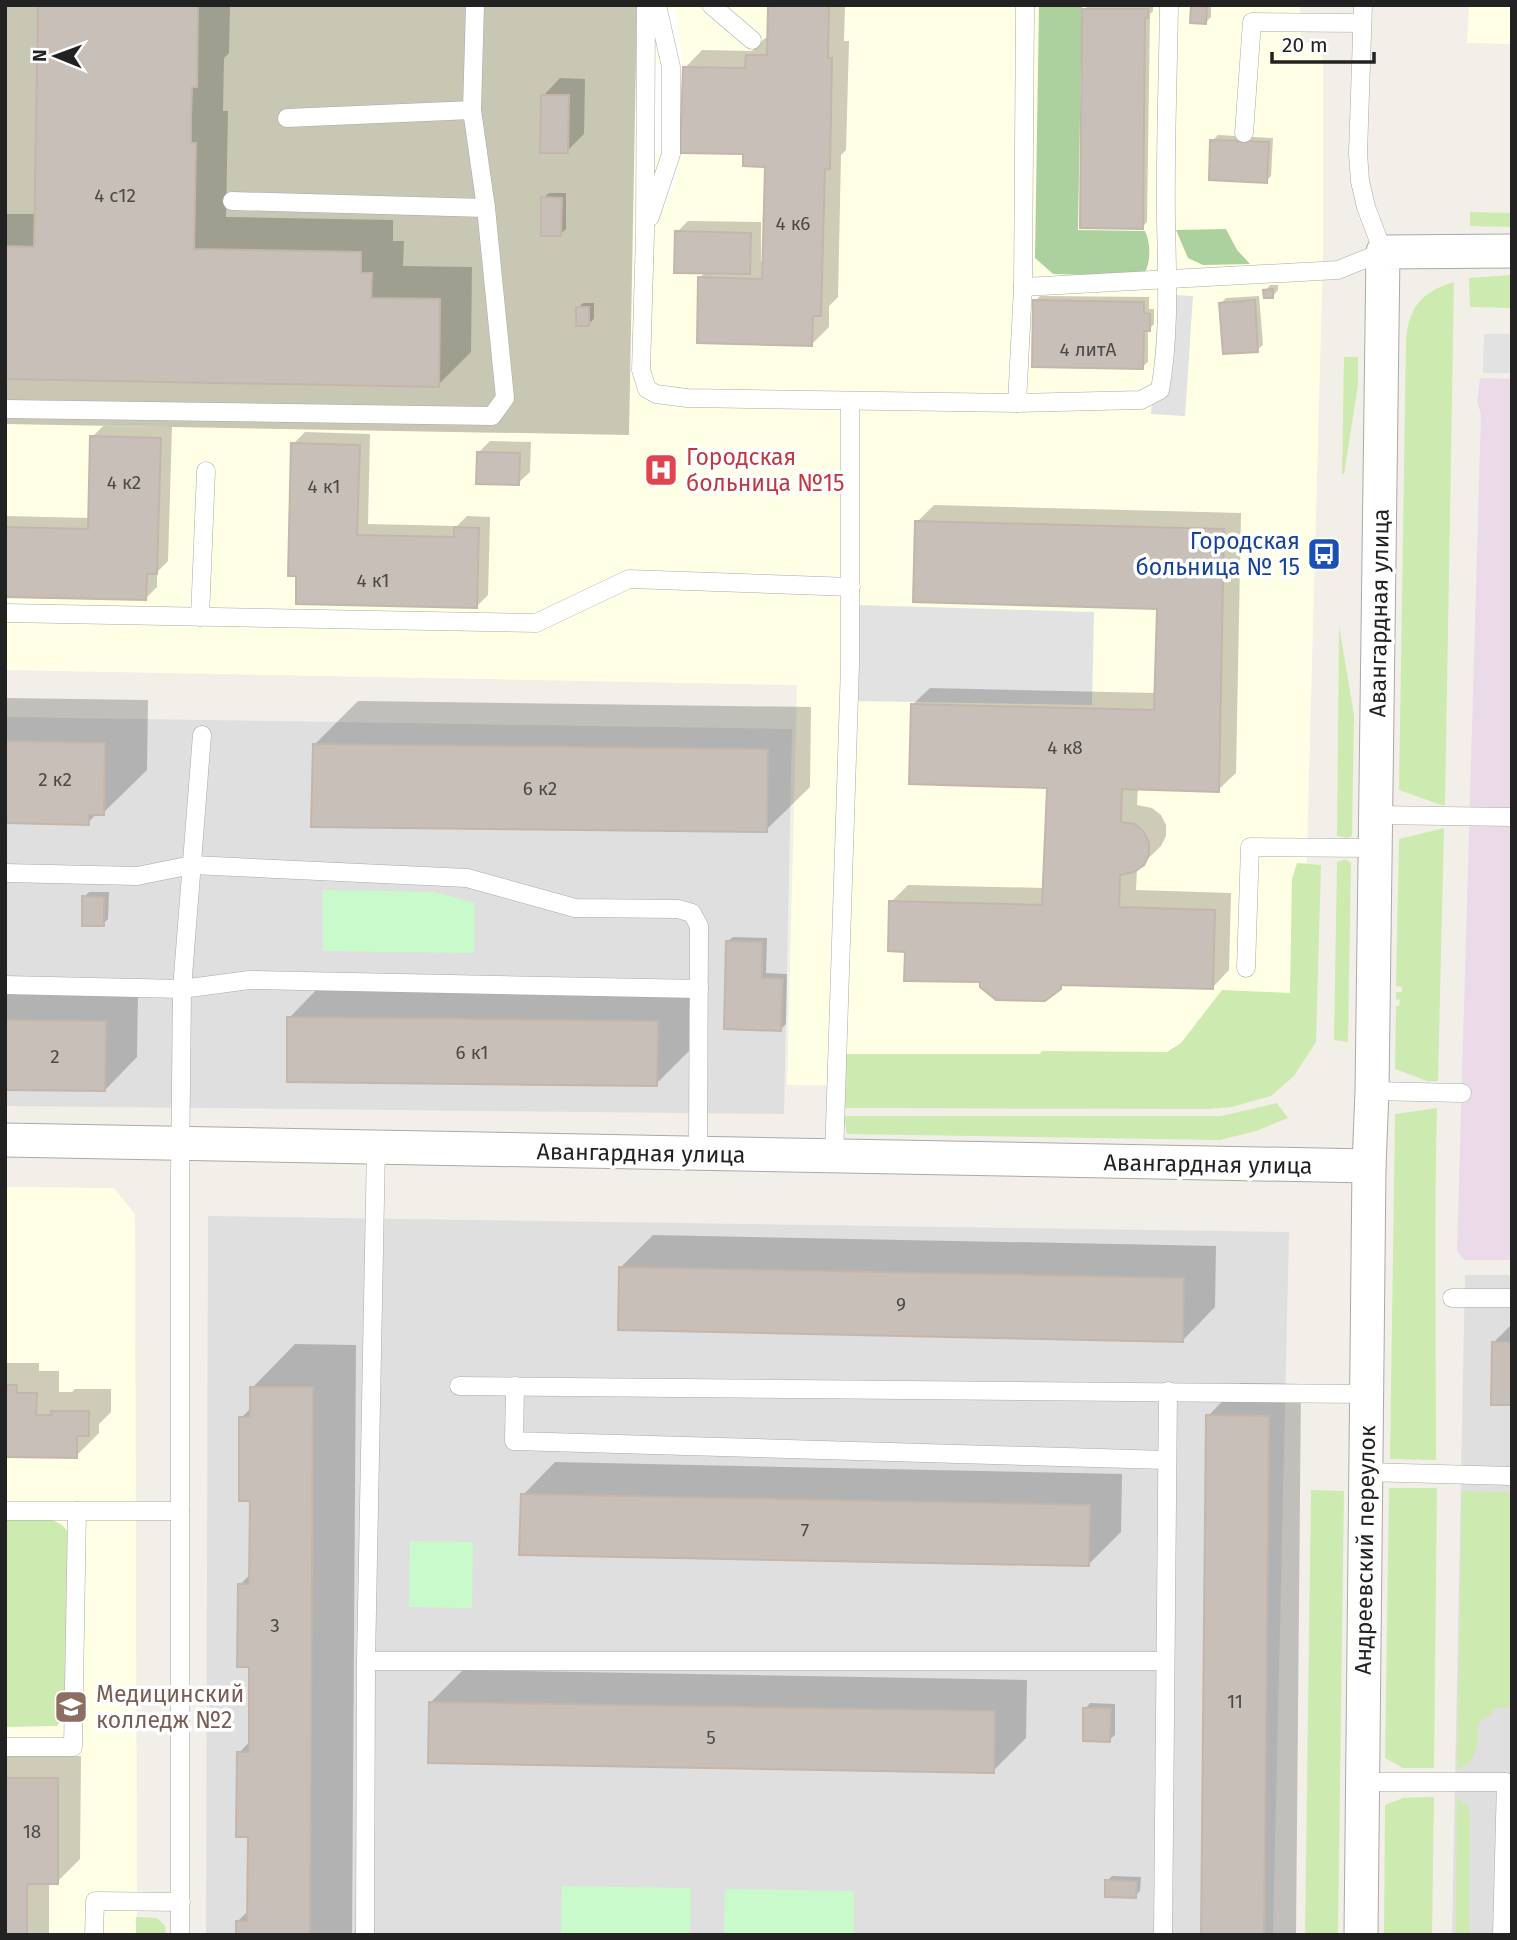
<svg xmlns="http://www.w3.org/2000/svg" width="1517" height="1940" font-family="'Fira Sans',sans-serif">
<style>
.residential{fill:#e0dfdf}
.industrial{fill:#ebdbe8}
.education{fill:#ffffe5}
.construction{fill:#c7c7b4}
.grass{fill:#cdebb0}
.forest{fill:#add19e}
.park{fill:#c8facc}
.parking{fill:#e2e2e2}
.pier{fill:#fff}
.shadow{fill:#0003}
.building{fill:#c7bfb8;stroke:#c4b6ab;stroke-width:2}
.lines{fill:none;stroke-linecap:round;stroke-linejoin:round}
.lane-casing{stroke:#a9a9a9;stroke-width:19}
.street-casing{stroke:#a9a9a9;stroke-width:35}
.lane{stroke:#fff;stroke-width:18}
.street{stroke:#fff;stroke-width:33}
.labels{text-anchor:middle;dominant-baseline:central;stroke-width:7;stroke-linejoin:round;paint-order:stroke}
.number-label{font-size:19px;fill:#4b4948}
.health-label{font-size:23px;fill:#be3a42;stroke:#fff;text-anchor:start}
.transit-label{font-size:23px;fill:#164399;stroke:#fff;text-anchor:end}
.street-label{font-size:23px;fill:#222;stroke:#fff}
.education-label{font-size:23px;fill:#785e54;stroke:#fff;text-anchor:start}
</style>
<rect width="100%" height="100%" fill="#f2efe9"/>
<g class="residential">
<polygon points="5,717 792,729 784,1114 5,1106"/>
<polygon points="208,1216 1289,1232 1273,1935 206,1935"/>
<polygon points="1465,1275 1512,1275 1512,1935 1452,1935"/>
</g>
<polygon class="industrial" points="1480,378 1512,379 1512,1260 1464,1260 1457,1251 1481,414 1477,401"/>
<g class="education">
<polygon points="5,5 1302,5 1300,7 1301,41 1316,45 1323,59 1323,255 1302,1034 1254,1090 787,1085 797,685 5,670"/>
<polygon points="1469,5 1512,5 1512,44 1467,43"/>
<polygon points="5,1187 114,1188 135,1214 137,1935 5,1935"/>
</g>
<polygon class="construction" points="5,5 637,5 629,435 5,424"/>
<g class="grass">
<polygon points="1470,212 1512,213 1512,227 1470,226"/>
<polygon points="1512,275 1512,308 1470,307 1469,278"/>
<path d="M1454 282 1445 805H1441L1399 790 1406 341C1408 308 1421 292 1454 282Z"/>
<polygon points="1344,357 1358,357 1358,385 1344,474 1342,474"/>
<polygon points="1339,626 1354,715 1352,836 1347,838 1337,836"/>
<polygon points="1444,828 1438,1081 1427,1081 1395,1069 1396,1006 1399,1006 1400,1000 1396,999 1396,992 1402,992 1402,987 1396,986 1399,839"/>
<polygon points="1345,859 1351,863 1348,1042 1334,1040 1337,862"/>
<polygon points="1297,863 1321,865 1316,1042 1294,1076 1271,1096 1232,1107 1207,1109 845,1108 846,1054 1039,1054 1042,1051 1167,1052 1181,1043 1222,990 1290,993 1292,879"/>
<polygon points="1277,1103 1288,1118 1256,1131 1220,1140 847,1134 844,1116 1221,1116"/>
<path d="M1437 1108C1434 1225 1436 1342 1436 1460L1390 1459 1395 1114Z"/>
<polygon points="1389,1488 1437,1488 1434,1768 1403,1768 1385,1758"/>
<polygon points="1311,1490 1344,1491 1338,1935 1305,1935"/>
<path d="M1462 1491 1512 1492V1708H1495L1490 1715 1478 1723C1477 1742 1480 1762 1457 1769Z"/>
<path d="M5 1519C27 1519 60 1512 69 1535L66 1708 63 1719 57 1726 5 1727Z"/>
<polygon points="1434,1797 1432,1935 1384,1935 1385,1805 1403,1798"/>
<polygon points="1457,1798 1467,1806 1470,1814 1469,1935 1456,1935"/>
<polygon points="136,1917 157,1918 165,1926 166,1935 136,1935"/>
</g>
<g class="forest">
<path d="M1039 5H1082L1078 230 1145 231C1151 243 1151 263 1144 274L1121 276 1053 274 1035 258Z"/>
<polygon points="1226,229 1237,250 1250,264 1203,265 1188,258 1176,230"/>
</g>
<g class="park">
<polygon points="322,890 434,892 475,903 474,953 323,951"/>
<polygon points="410,1541 473,1542 472,1608 409,1607"/>
<polygon points="562,1886 691,1888 690,1935 561,1935"/>
<polygon points="725,1889 854,1891 854,1935 724,1935"/>
</g>
<g class="parking">
<polygon points="1159,294 1193,296 1185,416 1151,414"/>
<polygon points="1484,334 1512,334 1512,373 1483,373"/>
<polygon points="857,605 1094,612 1092,705 855,701"/>
</g>
<polygon class="pier" points="675,8 683,67 680,153 676,180 666,206 649,200 662,153 650,153 652,65 662,64 656,18"/>
<g class="shadow">
<polygon points="40,5 230,5 229,53 224,58 223,111 228,111 226,217 393,220 393,241 404,241 403,266 472,267 471,352 438,385 5,377 5,214 37,214"/>
<polygon points="770,5 845,5 844,41 849,41 846,150 841,155 838,297 829,306 829,327 811,345 699,278 706,272 677,232 688,221 761,222 761,262 764,262 766,165 745,152 685,68 702,50 752,51 765,38 769,38"/>
<polygon points="1089,5 1153,5 1153,11 1150,14 1147,222 1142,227 1084,10"/>
<polygon points="1193,5 1211,5 1211,17 1206,22"/>
<polygon points="560,78 585,79 584,134 567,151 543,96"/>
<polygon points="1218,135 1273,138 1271,176 1266,181 1212,141"/>
<polygon points="549,193 566,193 566,229 560,234 543,198"/>
<polygon points="1270,285 1278,285 1278,290 1273,296 1265,291"/>
<polygon points="1040,296 1149,297 1149,309 1154,309 1154,324 1148,330 1148,362 1142,367 1035,301"/>
<polygon points="1259,296 1263,345 1257,350 1221,303 1226,298"/>
<polygon points="583,303 594,303 594,319 588,324 578,308"/>
<polygon points="103,426 172,427 168,561 157,572 157,587 145,599 5,595 5,516 90,518 92,437"/>
<polygon points="305,432 370,434 368,524 457,526 467,516 490,517 488,595 477,606 298,602 293,444"/>
<polygon points="490,441 531,442 530,472 518,483 479,452"/>
<polygon points="934,505 1241,513 1236,773 1218,790 1138,788 1137,805 1152,808 1161,815 1166,825 1166,836 1161,846 1137,869 1136,890 1231,893 1229,970 1212,988 1064,983 1059,988 982,981 906,950 891,902 908,885 1045,888 1048,786 912,705 930,688 1156,693 1159,607 917,522"/>
<polygon points="5,698 148,700 147,770 103,813 97,813 88,823 5,821"/>
<polygon points="358,701 811,707 810,787 766,830 314,745"/>
<polygon points="89,892 109,892 108,919 103,924 84,897"/>
<polygon points="733,937 767,938 766,973 787,974 786,1024 781,1029 727,942"/>
<polygon points="321,985 690,989 689,1051 656,1084 289,1018"/>
<polygon points="5,988 138,989 137,1057 105,1090 5,1089"/>
<polygon points="653,1235 1216,1246 1215,1307 1183,1340 621,1267"/>
<polygon points="1512,1324 1512,1403 1494,1342"/>
<polygon points="295,1344 356,1345 352,1935 238,1935 238,1921 249,1910 250,1835 239,1753 250,1741 251,1665 240,1585 251,1573 251,1499 241,1418 252,1407 252,1388"/>
<polygon points="5,1363 39,1363 39,1371 59,1371 59,1392 72,1392 75,1389 111,1389 111,1412 99,1424 99,1433 76,1456 5,1456"/>
<polygon points="1240,1383 1301,1384 1296,1935 1202,1935 1208,1416"/>
<polygon points="555,1462 1122,1474 1121,1532 1088,1565 523,1495"/>
<polygon points="463,1670 1027,1680 1026,1738 993,1771 430,1703"/>
<polygon points="1090,1703 1115,1704 1115,1735 1109,1740 1085,1709"/>
<polygon points="5,1756 81,1756 80,1859 57,1882 49,1882 49,1935 5,1935"/>
<polygon points="1112,1876 1141,1877 1140,1891 1135,1896 1107,1881"/>
</g>
<g class="building">
<polygon points="38,5 198,5 197,87 192,87 191,115 191,143 196,143 194,249 361,252 361,273 372,273 371,298 440,299 439,387 5,379 5,246 34,247"/>
<polygon points="768,5 829,5 828,58 832,58 830,169 825,169 821,316 813,316 812,346 697,343 698,277 762,279 765,167 743,166 743,154 680,153 683,67 745,68 746,55 767,55"/>
<polygon points="1191,5 1207,5 1206,24 1190,23"/>
<polygon points="1082,9 1148,9 1148,18 1145,18 1143,229 1080,228"/>
<polygon points="541,95 569,95 568,153 540,153"/>
<polygon points="1210,140 1269,142 1267,183 1209,180"/>
<polygon points="541,197 562,198 561,236 541,236"/>
<polygon points="675,231 751,233 750,274 674,273"/>
<polygon points="1273,289 1273,298 1264,298 1263,290"/>
<polygon points="1033,300 1144,302 1144,313 1150,314 1150,331 1144,331 1143,369 1032,367"/>
<polygon points="1255,300 1258,352 1223,354 1219,303"/>
<rect x="576" y="307" width="13" height="19"/>
<polygon points="90,436 161,438 157,574 147,574 146,600 5,597 5,527 88,529"/>
<polygon points="291,443 360,445 357,535 454,537 454,527 479,528 477,608 296,604 296,576 288,576"/>
<polygon points="477,452 520,453 519,485 476,484"/>
<polygon points="915,521 1224,529 1219,792 1122,789 1121,822 1135,824 1144,832 1149,843 1149,855 1144,865 1134,872 1120,875 1119,907 1215,910 1213,989 1061,985 1061,989 1045,1001 996,1000 980,987 980,982 904,981 905,952 888,951 889,901 1042,905 1047,788 909,784 911,704 1154,710 1157,609 913,602"/>
<polygon points="5,741 105,743 104,815 89,815 89,825 5,823"/>
<polygon points="313,744 768,749 767,832 311,827"/>
<polygon points="82,896 104,897 104,926 82,926"/>
<polygon points="726,941 762,942 762,978 783,979 781,1031 724,1029"/>
<polygon points="287,1017 658,1021 657,1086 287,1082"/>
<polygon points="5,1020 106,1021 105,1091 5,1090"/>
<polygon points="619,1267 1184,1278 1183,1342 618,1330"/>
<polygon points="1492,1342 1512,1342 1512,1405 1491,1405"/>
<polygon points="5,1385 17,1385 17,1393 37,1393 36,1415 51,1415 51,1411 89,1411 89,1436 77,1436 77,1458 5,1457"/>
<polygon points="250,1387 313,1387 310,1935 236,1935 236,1921 247,1921 248,1837 236,1837 237,1752 249,1752 249,1667 237,1667 238,1584 249,1584 250,1501 239,1501 239,1417 250,1417"/>
<polygon points="1206,1415 1269,1416 1264,1935 1201,1935"/>
<polygon points="521,1494 1090,1505 1089,1566 519,1555"/>
<polygon points="429,1702 995,1711 994,1773 428,1763"/>
<polygon points="1083,1708 1111,1708 1110,1742 1083,1741"/>
<polygon points="5,1778 58,1778 58,1884 27,1884 27,1935 5,1935"/>
<polygon points="1105,1880 1137,1881 1136,1898 1105,1897"/>
</g>
<g class="lines">
<defs>
<g id="lane">
<path d="M646 5 645 233 641 370 647 389 656 394 687 398 1017 403 1141 400 1160 390C1170 334 1167 276 1166 219 1165 148 1168 76 1169 5"/>
<polyline points="711,5 752,40"/>
<polyline points="287,118 472,110"/>
<polyline points="1244,133 1252,22 1362,23"/>
<polyline points="232,201 486,208"/>
<polyline points="650,217 671,154 671,67 657,5"/>
<polyline points="1023,287 1338,270 1383,252 1366,207 1360,181 1358,153 1363,5"/>
<polyline points="1017,403 1023,287 1025,5"/>
<polyline points="5,409 492,416 505,398 486,208 472,110 475,5"/>
<polyline points="5,613 536,623 629,579 851,587"/>
<polyline points="200,617 206,471"/>
<polyline points="1376,815 1512,817"/>
<polyline points="5,873 137,876 192,865 467,878 575,908 678,909 692,913 699,926 698,1154"/>
<polyline points="1246,968 1250,847 1376,848"/>
<polyline points="5,985 182,989 249,980 699,989"/>
<polyline points="1372,1091 1462,1093"/>
<polyline points="834,1157 850,665 850,402"/>
<polyline points="1452,1298 1512,1298"/>
<polyline points="459,1386 1367,1394"/>
<polyline points="515,1386 514,1441 1166,1460"/>
<polyline points="1365,1472 1512,1476"/>
<polyline points="5,1511 180,1511"/>
<polyline points="366,1661 1165,1661"/>
<polyline points="5,1747 73,1747 77,1511"/>
<polyline points="1363,1782 1506,1782 1502,1935"/>
<polyline points="94,1935 95,1901 181,1902"/>
<polyline points="180,1935 180,1177 182,989 202,735"/>
<polyline points="365,1935 366,1661 376,1148"/>
<polyline points="1163,1935 1168,1391"/>
</g>
<g id="street">
<polyline points="5,1140 1369,1166"/>
<polyline points="1361,1935 1369,1166 1372,1091 1383,252 1512,251"/>
</g>
</defs>
<use href="#lane" class="lane-casing"/>
<use href="#street" class="street-casing"/>
<use href="#lane" class="lane"/>
<use href="#street" class="street"/>
</g>
<defs>
<symbol id="hospital-square" viewBox="-11 -11 22 22"><rect x="-9" y="-9" width="18" height="18" rx="4" fill="#e0444e" stroke="#fff"/><path d="M-5-5h3v3.5h4V-5h3V5h-3V1.5h-4V5h-3Z" fill="#fff"/></symbol>
<symbol id="bus-square" viewBox="-11 -11 22 22"><rect x="-9" y="-9" width="18" height="18" rx="4" fill="#1a4fb4" stroke="#fff"/><path d="M-5-6H5V4H4V6H2V4H-2V6H-4V4H-5ZM-3.5-4V0h7V-4ZM-3.5 1.2v1.5H-2V1.2ZM2 1.2v1.5H3.5V1.2Z" fill="#fff"/></symbol>
<symbol id="university-square" viewBox="-11 -11 22 22"><rect x="-9" y="-9" width="18" height="18" rx="4" fill="#8d6e63" stroke="#fff"/><path d="M0-5L7-2L0 1L-7-2ZM-4 1L0 2.5L4 1V4Q0 6-4 4Z" fill="#fff"/></symbol>
</defs>
<g fill-rule="evenodd">
<use href="#hospital-square" x="642" y="451" width="38" height="38"/>
<use href="#bus-square" x="1305" y="535" width="38" height="38"/>
<use href="#university-square" x="52" y="1688" width="38" height="38"/>
</g>
<g class="labels">
<g class="number-label">
<text x="115" y="195">4 с12</text>
<text x="793" y="223">4 к6</text>
<text x="1088" y="349">4 литА</text>
<text x="124" y="482">4 к2</text>
<text x="324" y="486">4 к1</text>
<text x="373" y="580">4 к1</text>
<text x="1065" y="747">4 к8</text>
<text x="55" y="779">2 к2</text>
<text x="540" y="788">6 к2</text>
<text x="472" y="1052">6 к1</text>
<text x="55" y="1056">2</text>
<text x="901" y="1304">9</text>
<text x="805" y="1530">7</text>
<text x="275" y="1625">3</text>
<text x="1235" y="1701">11</text>
<text x="711" y="1737">5</text>
<text x="32" y="1831">18</text>
</g>
<g class="health-label">
<text x="686" y="457">Городская<tspan x="686" dy="26">больница №15</tspan></text>
</g>
<g class="transit-label">
<text x="1300" y="541">Городская<tspan x="1300" dy="26">больница № 15</tspan></text>
</g>
<g class="street-label">
<text transform="translate(1379 613) rotate(-89)">Авангардная улица</text>
<text transform="translate(641 1153) rotate(1)">Авангардная улица</text>
<text transform="translate(1208 1164) rotate(1)">Авангардная улица</text>
<text transform="translate(1365 1550) rotate(-89)">Андреевский переулок</text>
</g>
<g class="education-label">
<text x="96" y="1694">Медицинский<tspan x="96" dy="26">колледж №2</tspan></text>
</g>
</g>
<rect width="1517" height="1940" fill="none" stroke="#222222" stroke-width="14"/>
<g transform="translate(56 56) rotate(271)" stroke="#ffffff" stroke-width="5" paint-order="stroke">
<path d="M0-5L12 26L0 18L-12 26Z" fill="#222222"/>
<text y="-10" font-size="19" font-weight="bold" text-anchor="middle" fill="#222222">N</text>
</g>
<path d="M1272 52v10h102v-10" fill="none" stroke="#222222" stroke-width="3.5"/>
<text x="1282" y="52" font-size="21" fill="#222222" stroke="#ffffff" stroke-width="5" paint-order="stroke">20 m</text>
</svg>
